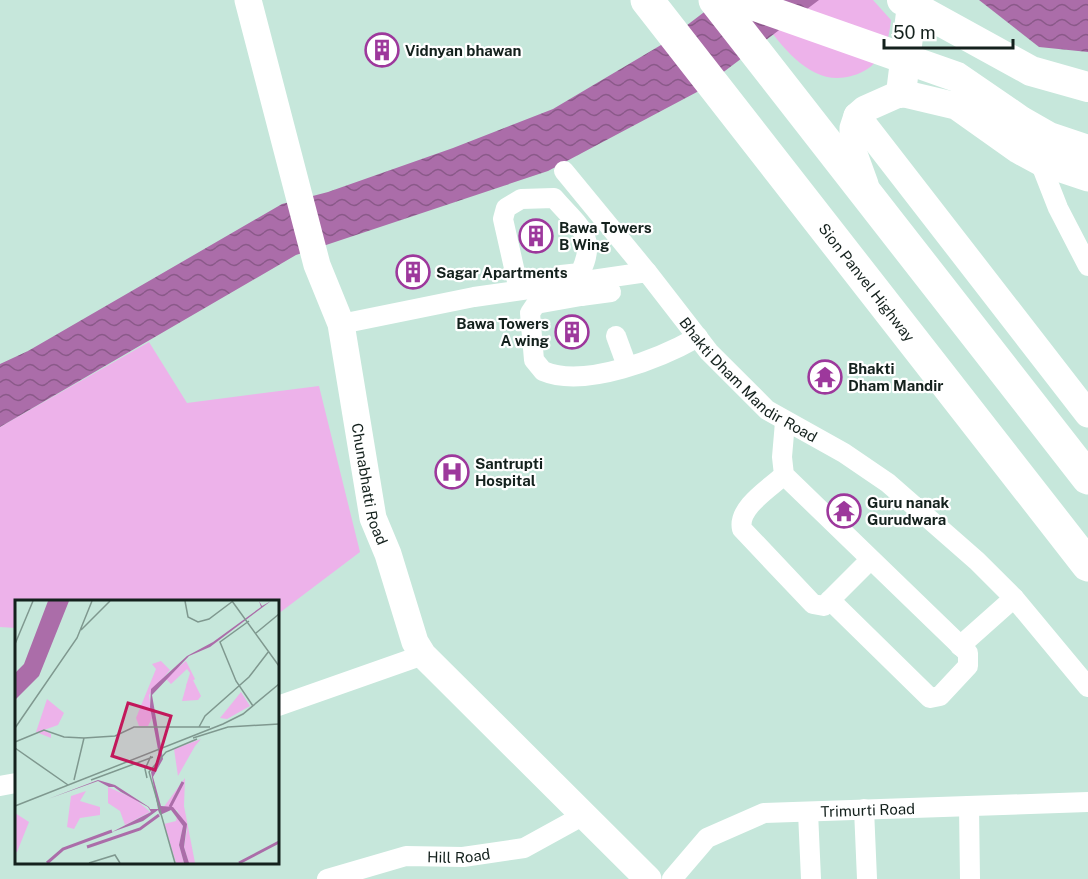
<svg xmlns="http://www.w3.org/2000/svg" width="1088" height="879" font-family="'Public Sans',sans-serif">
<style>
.green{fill:#edb2ea}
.water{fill:url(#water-waves)}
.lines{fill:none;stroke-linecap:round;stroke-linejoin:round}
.street{stroke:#fff;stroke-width:20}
.secondary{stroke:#fff;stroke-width:27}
.primary{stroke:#fff;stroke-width:30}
.highway{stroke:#fff;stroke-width:33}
.labels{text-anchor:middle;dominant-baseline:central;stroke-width:4.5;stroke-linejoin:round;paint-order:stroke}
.poi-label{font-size:15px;font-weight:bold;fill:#14211d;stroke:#fff;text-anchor:start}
.street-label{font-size:15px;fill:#14211d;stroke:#fff}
.inset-river{fill:none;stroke:#ab6da9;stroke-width:3}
.inset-road{fill:none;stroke:#7f988f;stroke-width:1.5}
.view{fill:#c2185b;fill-opacity:0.15;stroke:#c2185b;stroke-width:3}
.inset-edge{fill:none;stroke:#14211d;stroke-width:3}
</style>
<defs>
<pattern id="water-waves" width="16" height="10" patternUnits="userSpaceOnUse" patternTransform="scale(1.5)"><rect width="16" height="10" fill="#ab6da9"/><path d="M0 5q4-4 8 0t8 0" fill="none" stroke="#8a5989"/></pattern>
</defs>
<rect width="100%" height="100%" fill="#c6e7db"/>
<g class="green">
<path d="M747 0H873L891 20C889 40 883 61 864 71 810 99 776 36 747 0Z"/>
<polygon points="149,342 187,403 319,386 360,552 278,614 278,602 16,602 16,628 0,627 0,427"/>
</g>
<g class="water">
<polygon points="720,0 819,0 697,92 548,171 296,255 0,427 0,364 28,351 282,204 328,192 453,148 553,109 661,45"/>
<polygon points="979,0 1088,0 1088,52 1039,47"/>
</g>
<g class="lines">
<g class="street">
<polyline points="1040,162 1058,208 1088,266"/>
<polyline points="564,171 647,272"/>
<path d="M579 281 581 296 536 304 530 313 534 360 543 371C585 389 661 358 698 337"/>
<path d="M519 290 503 219 506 208 521 199 554 198C577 225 599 236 580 273L561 275"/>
<polyline points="581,296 611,292"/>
<path id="s1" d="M341 324 474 297 647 272 709 352 767 410 844 453 888 483 977 561 1014 598 1088 687"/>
<polyline points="616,336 627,366"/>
<path d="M784 475 968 653V666L940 696 930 698 830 600 824 606 813 604 742 529C737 508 770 488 784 475L782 457 785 422"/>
<polyline points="830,600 870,560"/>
<polyline points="960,646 1014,598"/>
<polyline points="278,706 423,655"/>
<polyline points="0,786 16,783"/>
<polyline points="969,806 970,879"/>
<polyline points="864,809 867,879"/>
<polyline points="808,812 811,879"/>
<path id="s2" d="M327 879 406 856 463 857 524 848 584 815"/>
<path id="s3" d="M672 879 707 838 764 813 1088 802"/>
</g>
<g class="secondary">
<path id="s4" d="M248 0 317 265 341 324 373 518 388 554 415 642 423 655 648 879"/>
<polyline points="857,116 1088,414"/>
<polyline points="865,184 853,151 853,128 857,116 865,109 901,93 956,106 1018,150 1040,162 1088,178"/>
</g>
<g class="primary">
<polyline points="738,0 957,77 1021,121 1049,137 1088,150"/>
<polyline points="902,0 1031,71 1088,87"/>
<polyline points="901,93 912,5"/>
</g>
<g class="highway">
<path id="s5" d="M647 0 1088 565"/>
<polyline points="715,0 1088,478"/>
</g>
</g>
<defs>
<symbol id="building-ring" viewBox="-11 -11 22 22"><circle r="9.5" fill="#fff" stroke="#9d389c" stroke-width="1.5"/><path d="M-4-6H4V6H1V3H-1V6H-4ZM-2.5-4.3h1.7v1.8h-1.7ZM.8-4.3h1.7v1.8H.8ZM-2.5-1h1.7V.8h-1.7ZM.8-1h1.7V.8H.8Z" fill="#9d389c"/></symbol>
<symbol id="temple-ring" viewBox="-11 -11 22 22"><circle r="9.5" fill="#fff" stroke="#9d389c" stroke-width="1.5"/><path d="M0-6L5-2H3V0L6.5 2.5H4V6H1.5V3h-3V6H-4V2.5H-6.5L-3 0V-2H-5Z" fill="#9d389c"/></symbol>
<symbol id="hospital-ring" viewBox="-11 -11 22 22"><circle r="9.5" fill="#fff" stroke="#9d389c" stroke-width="1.5"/><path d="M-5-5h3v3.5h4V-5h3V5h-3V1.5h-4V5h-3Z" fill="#9d389c"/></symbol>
</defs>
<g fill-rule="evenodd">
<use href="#building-ring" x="363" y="31" width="38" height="38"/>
<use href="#building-ring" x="517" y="217" width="38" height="38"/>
<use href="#building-ring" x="394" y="253" width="38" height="38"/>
<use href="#building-ring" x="553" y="313" width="38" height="38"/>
<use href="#temple-ring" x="806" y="358" width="38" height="38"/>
<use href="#hospital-ring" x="433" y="453" width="38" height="38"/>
<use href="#temple-ring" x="825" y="492" width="38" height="38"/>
</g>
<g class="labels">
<g class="poi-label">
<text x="405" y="50">Vidnyan bhawan</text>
<text x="559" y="227">Bawa Towers<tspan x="559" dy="17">B Wing</tspan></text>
<text x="436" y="272">Sagar Apartments</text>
<text x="549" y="323" text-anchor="end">Bawa Towers<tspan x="549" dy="17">A wing</tspan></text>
<text x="848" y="368">Bhakti<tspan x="848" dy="17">Dham Mandir</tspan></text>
<text x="475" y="463">Santrupti<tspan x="475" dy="17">Hospital</tspan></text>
<text x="867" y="502">Guru nanak<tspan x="867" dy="17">Gurudwara</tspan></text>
</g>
<g class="street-label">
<text stroke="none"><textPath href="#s5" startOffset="358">Sion Panvel Highway</textPath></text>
<text stroke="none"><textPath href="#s1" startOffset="460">Bhakti Dham Mandir Road</textPath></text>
<text stroke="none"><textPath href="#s4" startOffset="500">Chunabhatti Road</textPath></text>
<text stroke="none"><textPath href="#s3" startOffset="220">Trimurti Road</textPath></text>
<text stroke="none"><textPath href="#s2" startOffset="135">Hill Road</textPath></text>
</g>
</g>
<g transform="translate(15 600)">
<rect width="264" height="264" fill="#c6e7db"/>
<path d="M146 61 155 70 134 95 137 118 133 126H124L121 118 141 69 137 64ZM178 80 186 96 183 100 167 101 172 83Z" fill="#edb2ea"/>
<path d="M171 61 180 79 171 86 175 73 172 69 156 84 150 78Z" fill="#edb2ea"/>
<path d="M170 178 169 206 180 263H174L169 247 172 229 162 210 148 208ZM162 216 168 226 164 245 169 263H161L149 224 161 221Z" fill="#edb2ea"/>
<path d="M226 92 235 106 212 119 205 118ZM32 99 49 113 43 125 29 130 36 134V138L21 132ZM186 139 180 146 163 176 159 149ZM93 187 120 199 135 212 110 225 105 211 93 203ZM71 191 65 201 85 207V215L65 218 59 229 52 227 56 196ZM0 213 14 222 2 252H0Z" fill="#edb2ea"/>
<path d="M33 1H54L24 76 0 100V73L9 64ZM244 1 247 6 256 1 195 47 174 56 137 95 148 159 138 177 146 206 158 207 172 224 169 247 174 263H169L164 245 168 226 156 210 145 215 143 210 128 221 97 232 136 212 133 207 106 192 99 187H94L83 181 33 199 83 180 100 185 134 207 135 209H143L136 172 145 160 135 107 136 89 172 56 198 42 246 7Z" fill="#ab6da9"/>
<path class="inset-river" d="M155 207 168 182M72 247 125 229 144 215M32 263 48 249 97 231M224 263 264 242"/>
<path class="inset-road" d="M170 1 173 17 183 22 194 19 218 1M217 1 264 66M234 21 205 42 221 81 238 106M66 30 95 1M241 33 264 14M0 44 18 1M184 127 190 116 234 77 254 51M0 128 62 38 77 1M178 138 213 127 264 124M0 142 29 130 49 137 69 138 100 136 119 127H195M0 148 53 185M132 178 130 169 136 156M59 180 69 138M76 180 138 157M0 206 208 124 228 114 264 84M74 263 100 255 105 263M160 263 134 172 151 152 182 139"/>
<path class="view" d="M113 103 156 116 140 170 97 156Z"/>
<rect width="264" height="264" class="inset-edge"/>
</g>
<path d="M884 39v9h129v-9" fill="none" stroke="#14211d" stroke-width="3"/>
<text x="893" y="39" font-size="18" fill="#14211d" stroke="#ffffff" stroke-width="4.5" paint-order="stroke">50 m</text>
</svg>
